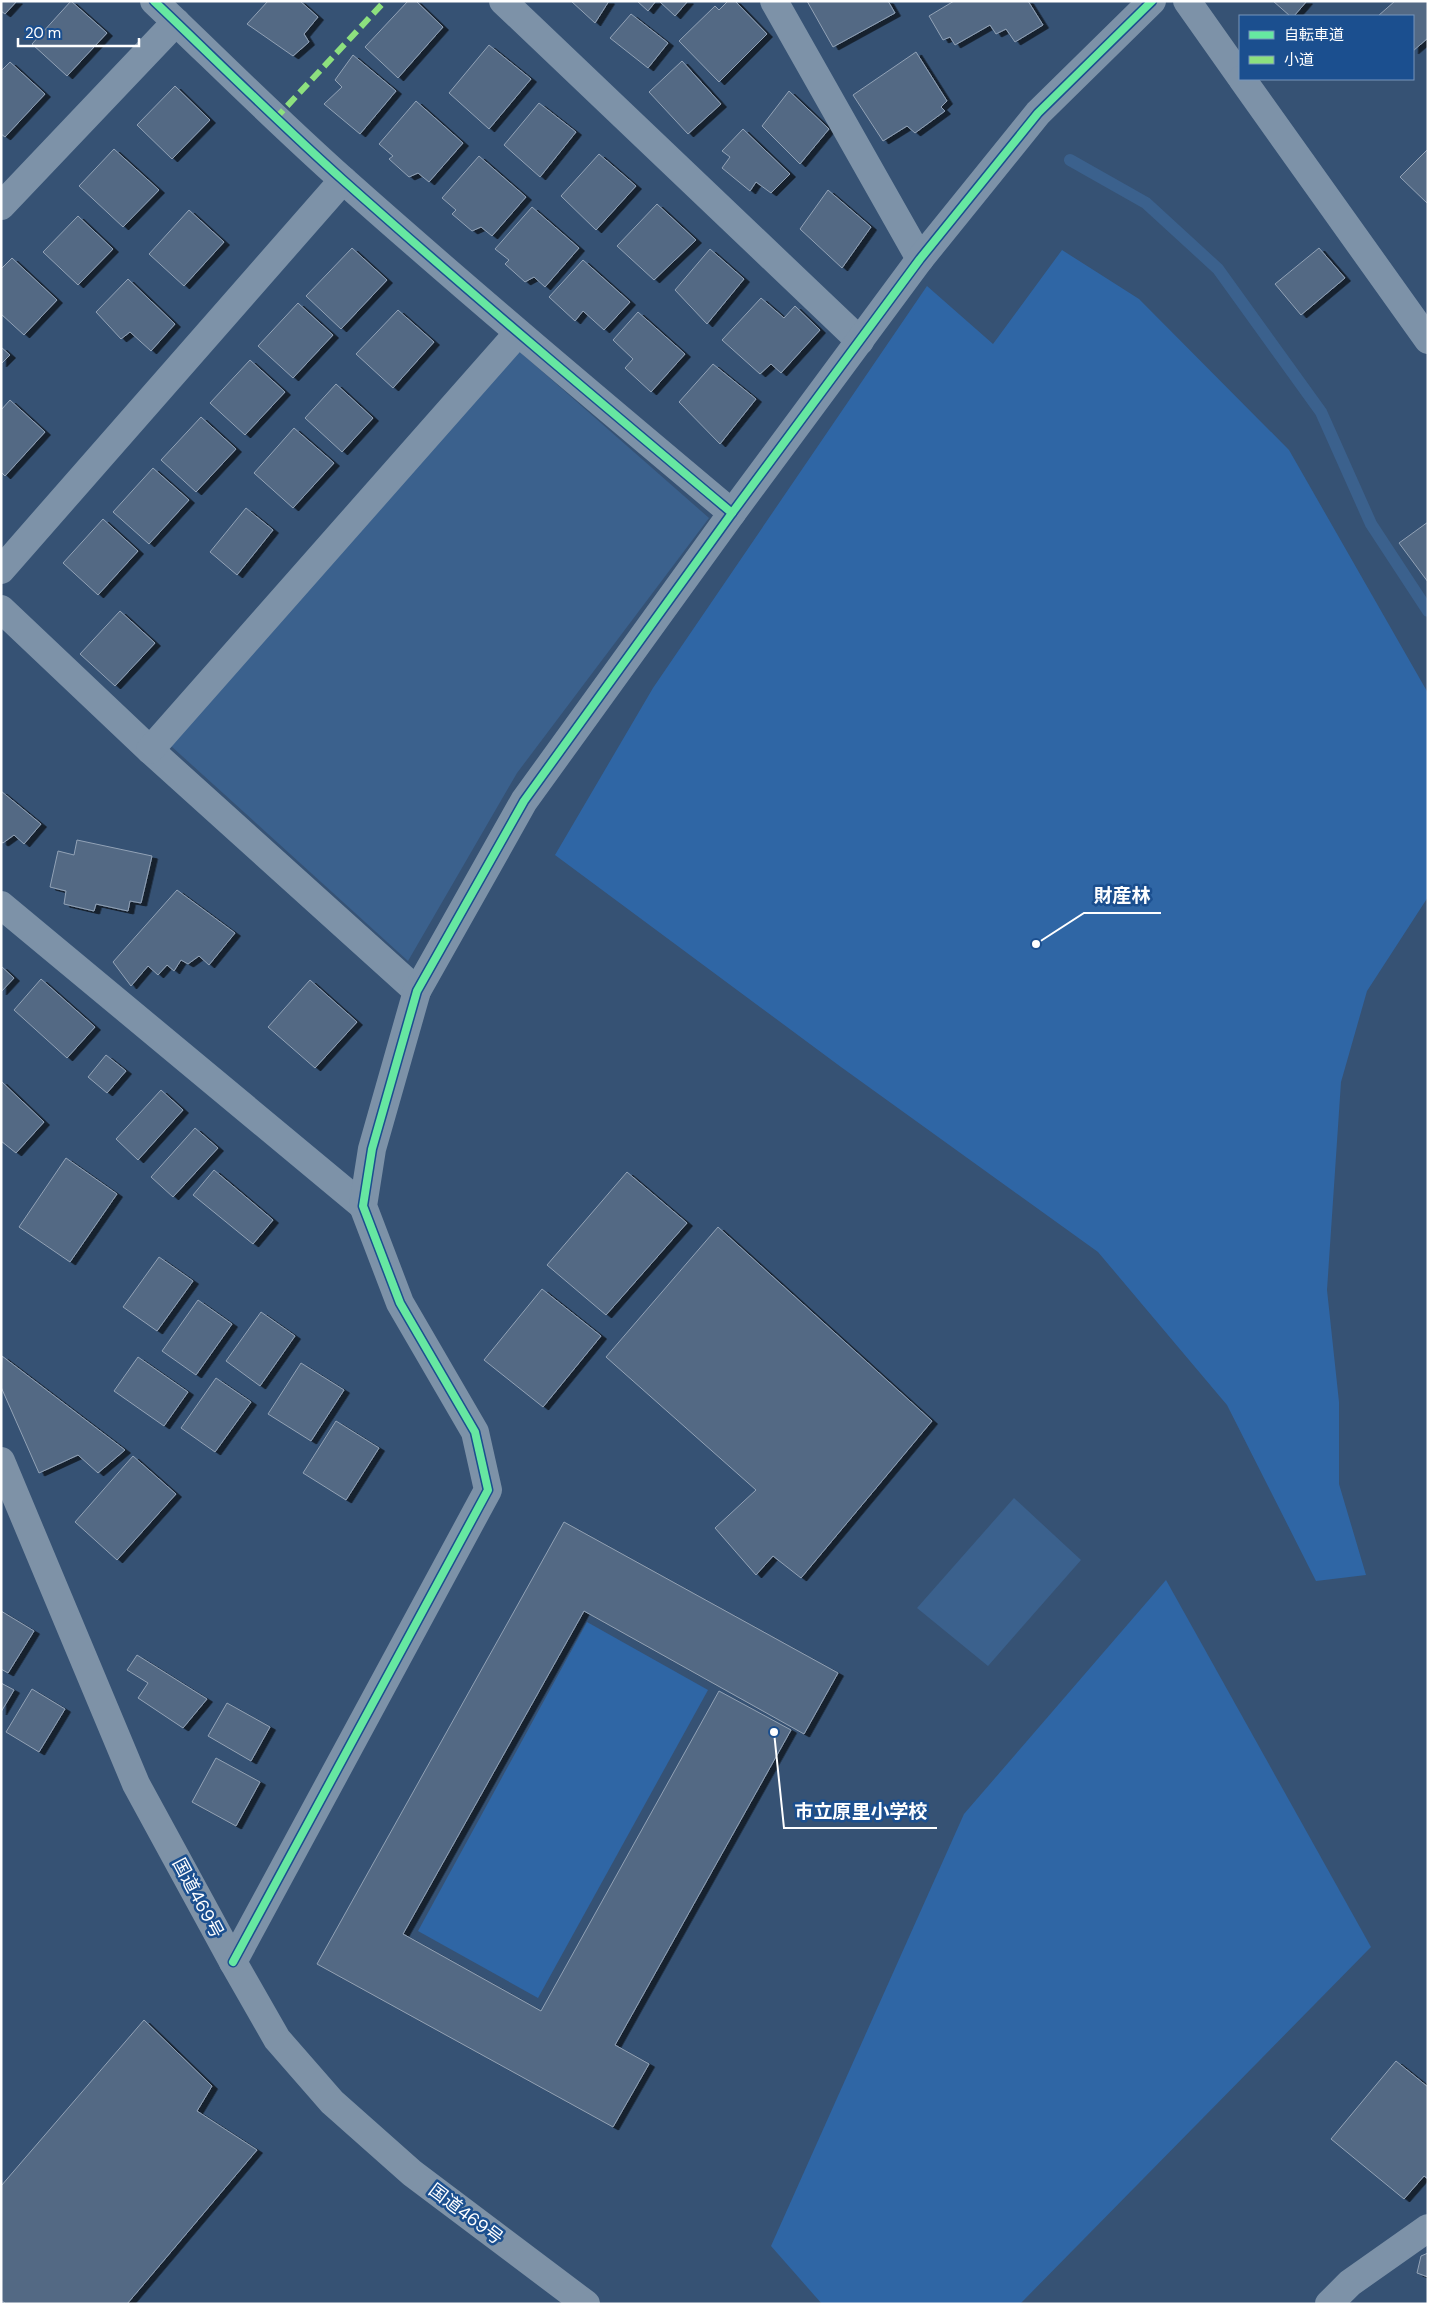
<svg xmlns="http://www.w3.org/2000/svg" width="1429" height="2305" font-family="'DM Sans','Noto Sans JP',sans-serif">
<style>
.green{fill:#2f66a5}
.water{fill:#3b618d}
.lines{fill:none;stroke-linecap:round;stroke-linejoin:round}
.stream{stroke:#3b618d;stroke-width:12}
.building{fill:#526984;stroke:#92a2b6;filter:url(#shadow)}
.minor{stroke:#7d92a8;stroke-width:28}
.highway{stroke:#7e92a7;stroke-width:28}
.quiet{stroke:#8de07e;stroke-width:6;stroke-dasharray:12 6;stroke-linecap:butt}
.cycleway-casing{stroke:#1b4f8f;stroke-width:11}
.cycleway{stroke:#66e7a1;stroke-width:8}
.labels{text-anchor:middle;dominant-baseline:central;stroke-width:5;stroke-linejoin:round;paint-order:stroke}
.street-label{font-size:18px;fill:#fff;stroke:#1b4f8f}
.leader{fill:none;stroke:#fff;stroke-width:2}
.callout-dot{fill:#fff;stroke:#1b4f8f;stroke-width:2}
.callout-label{font-size:19px;text-anchor:middle;font-weight:bold;fill:#fff;stroke:#1b4f8f;stroke-width:5;stroke-linejoin:round;paint-order:stroke}
</style>
<defs>
<filter id="shadow"><feDropShadow dx="5.5" dy="3" stdDeviation="0" flood-color="#0009"/></filter>
</defs>
<rect width="100%" height="100%" fill="#365274"/>
<g class="green">
<polygon points="1062,250 1139,299 1289,450 1428,693 1428,897 1367,991 1341,1082 1327,1290 1339,1402 1339,1484 1366,1575 1316,1581 1227,1405 1098,1252 841,1067 555,855 653,688 927,286 993,344"/>
<polygon points="1166,1580 1371,1947 1020,2304 822,2304 771,2246 964,1814"/>
<polygon points="587,1622 708,1690 538,1998 418,1931"/>
</g>
<g class="water">
<polygon points="519,351 709,518 517,773 408,961 171,746"/>
<polygon points="1014,1498 1081,1560 988,1666 917,1608"/>
</g>
<g class="lines">
<polyline class="stream" points="1070,160 1146,203 1218,269 1321,412 1371,524 1428,611"/>
</g>
<g class="building">
<polygon points="1,1 17,1 5,14 1,11"/>
<polygon points="71,1 107,33 67,76 32,44"/>
<polygon points="268,1 300,1 318,17 304,34 309,42 293,56 247,24"/>
<polygon points="408,1 416,1 443,27 398,78 365,47"/>
<polygon points="571,1 609,1 595,23"/>
<polygon points="637,1 656,1 648,11"/>
<polygon points="659,1 688,1 675,16"/>
<polygon points="728,1 735,1 767,34 719,82 679,41 715,6 719,10"/>
<polygon points="807,1 888,1 895,13 833,47"/>
<polygon points="954,1 1028,1 1043,25 1015,42 1006,29 996,34 990,25 955,45 950,37 943,40 929,16"/>
<polygon points="1273,1 1307,1 1294,16 1290,16"/>
<polygon points="1395,1 1428,1 1428,38 1413,51 1413,16 1378,16"/>
<polygon points="631,14 668,43 648,68 610,38"/>
<polygon points="489,45 531,79 489,129 449,93"/>
<polygon points="916,52 947,101 941,107 945,111 915,133 907,126 883,141 853,95"/>
<polygon points="353,55 396,91 360,134 324,104 342,87 335,80"/>
<polygon points="682,61 721,104 688,134 649,92"/>
<polygon points="10,62 45,94 5,137 1,134 1,71"/>
<polygon points="175,86 210,120 172,159 137,125"/>
<polygon points="789,91 829,129 800,164 762,126"/>
<polygon points="416,101 463,143 429,182 418,173 409,177 389,159 393,156 379,144"/>
<polygon points="539,103 576,132 540,177 504,145"/>
<polygon points="743,129 790,174 771,193 756,182 750,191 722,168 730,157 722,151"/>
<polygon points="114,149 159,190 123,227 79,186"/>
<polygon points="1428,149 1428,204 1400,177"/>
<polygon points="599,154 636,186 596,230 561,196"/>
<polygon points="479,156 526,197 492,236 481,227 472,231 452,214 456,210 442,198"/>
<polygon points="828,190 871,227 842,268 800,229"/>
<polygon points="657,204 696,240 654,280 617,246"/>
<polygon points="532,207 579,248 545,287 534,277 525,282 505,264 509,260 495,249"/>
<polygon points="189,210 224,242 184,286 149,254"/>
<polygon points="78,216 113,249 78,285 43,252"/>
<polygon points="352,248 387,280 341,329 306,296"/>
<polygon points="1319,248 1345,278 1301,315 1275,284"/>
<polygon points="710,249 744,279 707,324 675,290"/>
<polygon points="12,258 57,300 24,335 1,314 1,269"/>
<polygon points="583,260 630,302 604,330 583,311 575,321 549,297"/>
<polygon points="128,279 175,324 151,351 130,332 121,339 96,312"/>
<polygon points="761,298 784,318 795,306 820,330 781,373 771,364 760,374 722,340"/>
<polygon points="298,303 333,335 293,378 258,346"/>
<polygon points="398,310 434,342 393,388 356,354"/>
<polygon points="638,312 685,354 651,392 625,368 633,359 613,340"/>
<polygon points="1,347 10,355 1,364"/>
<polygon points="250,360 285,392 245,435 210,403"/>
<polygon points="713,364 756,399 720,444 679,402"/>
<polygon points="336,384 373,418 342,452 305,418"/>
<polygon points="10,400 45,432 5,476 1,472 1,410"/>
<polygon points="201,417 236,449 196,492 161,460"/>
<polygon points="294,428 334,463 293,508 254,473"/>
<polygon points="153,468 189,500 149,544 113,512"/>
<polygon points="246,508 273,530 237,575 210,552"/>
<polygon points="103,519 138,551 98,595 63,563"/>
<polygon points="1428,522 1428,582 1399,543"/>
<polygon points="120,611 155,643 115,686 80,654"/>
<polygon points="1,791 41,824 24,844 14,835 3,843 1,842"/>
<polygon points="77,840 152,856 141,903 130,901 128,911 96,904 94,911 64,904 66,891 50,887 58,851 74,855"/>
<polygon points="177,890 235,933 209,965 199,956 188,964 181,960 174,971 167,965 158,975 148,966 131,986 113,962"/>
<polygon points="1,966 14,978 1,992"/>
<polygon points="41,979 95,1027 67,1058 14,1010"/>
<polygon points="310,980 357,1022 315,1068 268,1027"/>
<polygon points="106,1055 126,1071 107,1093 88,1077"/>
<polygon points="1,1081 44,1122 16,1153 1,1141"/>
<polygon points="161,1090 183,1110 138,1160 116,1139"/>
<polygon points="195,1128 218,1148 173,1197 151,1177"/>
<polygon points="66,1158 117,1194 70,1262 19,1227"/>
<polygon points="214,1170 273,1220 253,1244 193,1195"/>
<polygon points="627,1172 687,1223 606,1315 547,1265"/>
<polygon points="718,1227 932,1421 801,1578 773,1556 756,1575 715,1528 756,1490 606,1357"/>
<polygon points="159,1257 193,1281 157,1331 123,1307"/>
<polygon points="542,1289 601,1336 543,1407 484,1360"/>
<polygon points="198,1300 232,1324 196,1375 162,1351"/>
<polygon points="261,1312 295,1336 260,1386 226,1361"/>
<polygon points="2,1356 125,1450 98,1473 78,1455 39,1473 1,1387"/>
<polygon points="138,1357 188,1392 164,1426 114,1391"/>
<polygon points="301,1363 344,1390 311,1441 268,1414"/>
<polygon points="216,1378 251,1402 215,1452 181,1428"/>
<polygon points="336,1421 379,1448 346,1500 303,1473"/>
<polygon points="133,1456 176,1494 117,1560 75,1522"/>
<polygon points="564,1522 838,1673 804,1734 584,1611 403,1934 541,2011 719,1691 791,1730 615,2045 649,2064 613,2127 317,1964"/>
<polygon points="1,1611 34,1631 8,1673 1,1669"/>
<polygon points="137,1655 207,1699 183,1728 138,1698 148,1683 127,1670"/>
<polygon points="1,1683 14,1690 1,1712"/>
<polygon points="32,1689 65,1709 39,1752 6,1732"/>
<polygon points="227,1703 270,1727 251,1761 208,1736"/>
<polygon points="216,1758 260,1782 236,1826 192,1802"/>
<polygon points="144,2020 212,2086 197,2111 257,2150 127,2304 6,2304 1,2300 1,2186"/>
<polygon points="1396,2061 1428,2087 1428,2179 1424,2176 1404,2199 1331,2139"/>
<polygon points="1428,2253 1428,2277 1417,2273 1421,2256"/>
</g>
<g class="lines">
<g class="minor">
<path d="M154 1C217 61 278 122 343 180 470 293 601 403 732 513"/>
<polyline points="503,1 860,341"/>
<polyline points="774,1 920,259"/>
<polyline points="1187,1 1240,76"/>
<polyline points="1242,79 1428,340"/>
<polyline points="1,206 176,22"/>
<polyline points="1,570 343,180"/>
<polyline points="1,609 150,750 417,991"/>
<polyline points="150,750 518,333"/>
<polyline points="1,905 363,1206"/>
<polyline points="233,1962 488,1490 475,1432 400,1303 363,1206 372,1149 417,991 524,801 732,513 920,259 1038,113 1152,1"/>
<polyline points="1329,2304 1350,2283 1428,2228"/>
</g>
<polyline class="highway" points="1,1461 136,1784 233,1962 277,2039 332,2102 412,2173 586,2304"/>
<polyline class="quiet" points="275,119 385,1"/>
<defs>
<g id="cycleway">
<path d="M154 1C217 61 278 122 343 180 470 293 601 403 732 513"/>
<polyline points="233,1962 488,1490 475,1432 400,1303 363,1206 372,1149 417,991 524,801 732,513 920,259 1038,113 1152,1"/>
</g>
</defs>
<use href="#cycleway" class="cycleway-casing"/>
<use href="#cycleway" class="cycleway"/>
</g>
<g class="labels">
<g class="street-label">
<text transform="translate(198 1898) rotate(62)">国道469号</text>
<text transform="translate(466 2214) rotate(37)">国道469号</text>
</g>
</g>
<path class="leader" d="M1036 944L1084 913H1161M774 1732L784 1828H937"/>
<g class="callout-dot">
<circle cx="1036" cy="944" r="5"/>
<circle cx="774" cy="1732" r="5"/>
</g>
<g class="callout-label">
<text x="1122" y="902">財産林</text>
<text x="861" y="1818">市立原里小学校</text>
</g>
<rect width="1429" height="2305" fill="none" stroke="#ffffff" stroke-width="5"/>
<rect x="1239" y="15" width="175" height="65" fill="#1b4f8f" stroke="#7695bc"/>
<rect x="1249" y="31" width="25" height="8" fill="#66e7a1" stroke="#7695bc"/>
<text x="1284" y="40" font-size="15" fill="#ffffff">自転車道</text>
<rect x="1249" y="56" width="25" height="8" fill="#8de07e" stroke="#7695bc"/>
<text x="1284" y="65" font-size="15" fill="#ffffff">小道</text>
<path d="M18 38v8h121v-8" fill="none" stroke="#ffffff" stroke-width="2.5"/>
<text x="25" y="38" font-size="15" fill="#ffffff" stroke="#1b4f8f" stroke-width="4" paint-order="stroke">20 m</text>
</svg>
